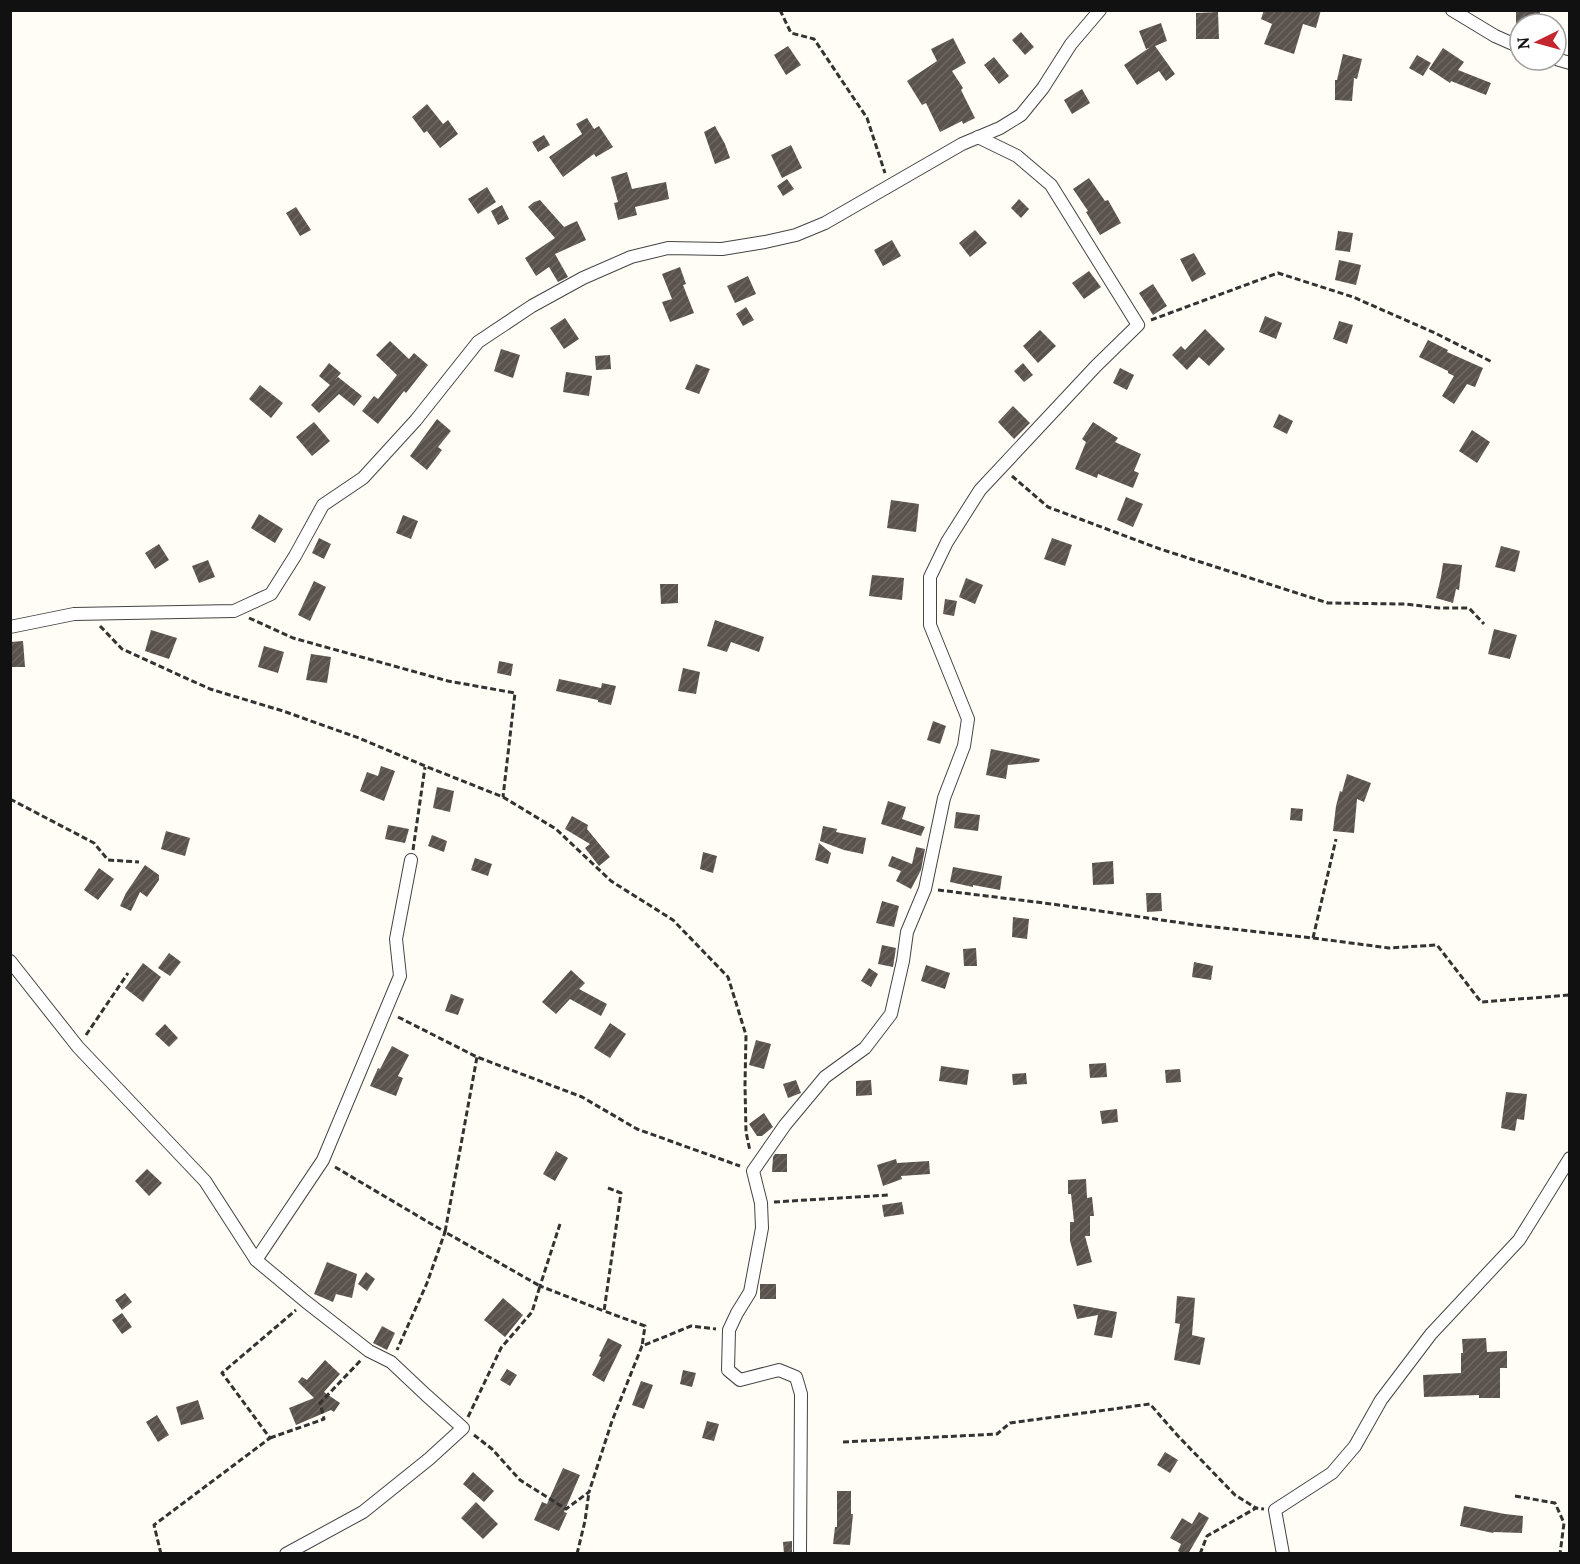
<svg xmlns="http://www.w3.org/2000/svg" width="1580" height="1564" font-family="Lora,serif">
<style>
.building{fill:url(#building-hatch)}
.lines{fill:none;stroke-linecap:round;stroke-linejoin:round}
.minor-casing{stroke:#444;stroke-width:14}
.path{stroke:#333;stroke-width:3;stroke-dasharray:6 3;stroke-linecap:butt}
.minor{stroke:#fff;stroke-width:12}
</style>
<defs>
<pattern id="building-hatch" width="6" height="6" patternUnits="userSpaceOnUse" patternTransform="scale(1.5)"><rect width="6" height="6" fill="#5a524d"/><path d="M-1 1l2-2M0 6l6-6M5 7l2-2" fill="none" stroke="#6d6662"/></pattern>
</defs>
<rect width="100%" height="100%" fill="#fffdf5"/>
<g class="building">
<polygon points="1264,10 1321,10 1316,28 1303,24 1294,54 1264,44 1272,24 1261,19"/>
<polygon points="1516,10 1540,10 1539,24 1516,24"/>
<polygon points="1218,12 1219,39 1196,39 1196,13"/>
<polygon points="1161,23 1167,41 1155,46 1175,74 1166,81 1159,71 1137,85 1124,65 1149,48 1146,49 1139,31"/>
<polygon points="1021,32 1034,47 1025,55 1012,40"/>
<polygon points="953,38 966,63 952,71 963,88 961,90 975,118 963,124 962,121 940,132 926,103 922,105 907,81 937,61 931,49"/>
<polygon points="788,46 801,65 786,75 774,55"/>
<polygon points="1443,48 1464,62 1458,70 1491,83 1486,95 1451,81 1450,83 1429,69"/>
<polygon points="1343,54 1362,59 1357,79 1354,78 1352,101 1335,100 1335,80 1337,80"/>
<polygon points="1417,55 1431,63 1423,76 1409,68"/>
<polygon points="994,57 1009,76 999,84 984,65"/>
<polygon points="1082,89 1090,103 1072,114 1064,100"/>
<polygon points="427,104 443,124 448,120 458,134 440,148 427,131 424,133 412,117"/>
<polygon points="587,118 594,129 599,126 613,147 596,157 594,154 563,177 549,157 582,134 576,124"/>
<polygon points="715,126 725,144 730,158 715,164 704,132"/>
<polygon points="544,135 550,145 538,152 532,142"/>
<polygon points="791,145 802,168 782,178 771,155"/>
<polygon points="627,172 632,189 666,182 669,199 635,207 637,215 618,220 614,203 618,202 611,177"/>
<polygon points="1089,178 1105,201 1108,200 1121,223 1100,235 1086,212 1088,211 1073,189"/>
<polygon points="787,179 794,189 783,196 777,186"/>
<polygon points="487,187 496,202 478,214 468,199"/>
<polygon points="1019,199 1029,209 1021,218 1011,208"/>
<polygon points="540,200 564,227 577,221 586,240 555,254 568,277 558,282 549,267 536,276 525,258 555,238 528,207 534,202"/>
<polygon points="502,205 509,219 498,225 491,211"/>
<polygon points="296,207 311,230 300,236 286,213"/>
<polygon points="975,230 987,243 970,257 959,243"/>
<polygon points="1338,231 1353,233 1350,252 1335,250"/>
<polygon points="892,240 901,256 883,266 874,250"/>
<polygon points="1194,253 1206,274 1192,282 1180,259"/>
<polygon points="1339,260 1361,265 1356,285 1335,280"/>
<polygon points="680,267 686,284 683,285 694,313 670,322 662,302 672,299 662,274"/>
<polygon points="1089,271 1101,287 1084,299 1072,283"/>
<polygon points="748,276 756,294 735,303 727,286"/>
<polygon points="1153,284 1167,306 1153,315 1139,293"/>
<polygon points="746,307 754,320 743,326 736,314"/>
<polygon points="1265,316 1282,323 1276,339 1259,332"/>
<polygon points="565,318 579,339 564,349 550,328"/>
<polygon points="1339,321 1353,325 1347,344 1333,339"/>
<polygon points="1205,329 1225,349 1209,366 1199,357 1187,370 1172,355 1181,346 1185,350"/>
<polygon points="1040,330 1056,346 1038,363 1023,346"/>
<polygon points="1428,340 1448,350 1447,352 1483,368 1475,387 1467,384 1454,404 1442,396 1454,376 1448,373 1448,371 1419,357"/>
<polygon points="390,341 409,359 414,353 428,365 406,393 404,391 378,424 362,411 374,396 378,399 397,375 376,355"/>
<polygon points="501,349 520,355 513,378 494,371"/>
<polygon points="610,355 611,369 596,370 595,356"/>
<polygon points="329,363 341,373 334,381 338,377 362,396 354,406 339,394 319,413 311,405 330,385 319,376"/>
<polygon points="1023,363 1033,375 1024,382 1014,371"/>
<polygon points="696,364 710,369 699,394 685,389"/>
<polygon points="1120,368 1134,375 1127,390 1113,383"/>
<polygon points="566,372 592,376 589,396 563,392"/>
<polygon points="260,385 283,403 271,418 249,399"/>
<polygon points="1013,406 1030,423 1014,439 998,422"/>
<polygon points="1279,414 1293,421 1287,434 1273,427"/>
<polygon points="437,419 451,431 438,447 442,450 427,470 410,456"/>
<polygon points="314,422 330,441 312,456 296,437"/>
<polygon points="1093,422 1118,438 1115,442 1141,454 1134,471 1139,473 1133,488 1098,474 1097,478 1075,469 1086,442 1082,439"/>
<polygon points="1472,430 1490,442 1477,463 1459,451"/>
<polygon points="1126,497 1143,504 1133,527 1117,520"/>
<polygon points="891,500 919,504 916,532 887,528"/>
<polygon points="259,514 283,529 275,543 251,528"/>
<polygon points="403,515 418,521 411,539 396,533"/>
<polygon points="319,538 331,544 324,559 312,553"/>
<polygon points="1052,538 1072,545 1065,566 1044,559"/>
<polygon points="159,544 169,560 155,569 145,553"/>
<polygon points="1501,546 1520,551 1515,572 1495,567"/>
<polygon points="208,560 215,577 199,583 192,566"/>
<polygon points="1443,563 1462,565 1459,590 1456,589 1453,603 1436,598 1441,577"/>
<polygon points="872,575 904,578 902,600 869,596"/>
<polygon points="966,578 983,585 975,604 959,597"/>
<polygon points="314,581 326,587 310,621 298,615"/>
<polygon points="660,584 678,584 678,603 661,604"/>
<polygon points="945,599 957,601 954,616 943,614"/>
<polygon points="715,620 764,637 759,652 731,642 727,652 707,646"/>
<polygon points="1494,629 1517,635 1510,659 1488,654"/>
<polygon points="151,630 177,638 169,659 145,651"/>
<polygon points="23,641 25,667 10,667 10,642"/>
<polygon points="264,646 284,652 278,673 258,667"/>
<polygon points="311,654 331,657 327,683 306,680"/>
<polygon points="499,661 513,664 511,676 497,673"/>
<polygon points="683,668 700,672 696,694 678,691"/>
<polygon points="559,679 601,688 602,683 616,686 611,705 598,702 598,700 556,691"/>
<polygon points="933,721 946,726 940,744 927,740"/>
<polygon points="991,749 1040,759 1039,762 1008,765 1006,779 986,775"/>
<polygon points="381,766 395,771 384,801 360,791 367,772 378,776"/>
<polygon points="1347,774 1371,783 1364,802 1357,799 1354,833 1333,831 1336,806 1340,791 1342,792"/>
<polygon points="437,787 454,791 450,812 433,808"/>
<polygon points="888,801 906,807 902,819 925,827 921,836 881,824"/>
<polygon points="1291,808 1303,809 1302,821 1290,820"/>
<polygon points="956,812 980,815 978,831 954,828"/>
<polygon points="572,816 588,825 587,829 610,857 599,866 585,848 590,844 565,829"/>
<polygon points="388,825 409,829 405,843 385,839"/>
<polygon points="823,826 837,829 836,832 866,838 863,854 844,850 820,841"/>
<polygon points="166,831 190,838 185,856 161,849"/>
<polygon points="432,835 447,841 444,852 428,846"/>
<polygon points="819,843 831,853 828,864 815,860"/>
<polygon points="916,847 925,849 921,870 911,889 896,881 901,871 888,866 892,856 912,864"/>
<polygon points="703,852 717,856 713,873 700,869"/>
<polygon points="475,858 492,864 488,876 471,870"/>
<polygon points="1113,861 1114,884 1093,885 1092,863"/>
<polygon points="145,865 159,875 159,880 147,897 140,892 131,911 120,906 126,893"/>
<polygon points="953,867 1002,876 1000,890 973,885 973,887 950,882"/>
<polygon points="99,868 114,879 98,900 84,890"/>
<polygon points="1146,893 1161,893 1162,911 1147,912"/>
<polygon points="882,901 899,906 894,927 876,923"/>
<polygon points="1013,917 1029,919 1027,939 1012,937"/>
<polygon points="882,945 896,948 893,967 878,964"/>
<polygon points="976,948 977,966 964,966 963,949"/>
<polygon points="169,953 181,962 170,976 158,968"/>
<polygon points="1194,962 1213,966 1211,980 1192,977"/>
<polygon points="143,963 161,977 143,1002 125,988"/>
<polygon points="926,965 950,973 945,989 921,981"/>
<polygon points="869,968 878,974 871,987 861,981"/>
<polygon points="571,970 585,983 579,989 607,1004 601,1016 570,999 556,1014 542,1002"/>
<polygon points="451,994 464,999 458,1015 445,1011"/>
<polygon points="610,1023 626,1034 610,1058 594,1048"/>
<polygon points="165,1024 178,1038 169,1047 155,1034"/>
<polygon points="756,1040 771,1044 764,1069 749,1065"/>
<polygon points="392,1046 409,1055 398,1076 403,1078 396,1096 370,1086 378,1068 380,1069"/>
<polygon points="1106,1063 1107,1077 1090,1078 1089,1064"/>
<polygon points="941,1066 969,1070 967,1085 939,1081"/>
<polygon points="1180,1069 1181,1082 1166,1083 1165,1070"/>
<polygon points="1026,1073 1027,1084 1013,1085 1012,1074"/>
<polygon points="796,1080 801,1093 788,1098 783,1084"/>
<polygon points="871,1080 872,1095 856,1096 856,1081"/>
<polygon points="1506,1092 1527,1094 1524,1120 1517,1119 1515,1131 1501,1128"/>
<polygon points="1117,1109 1118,1122 1102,1124 1100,1111"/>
<polygon points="764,1113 773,1127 762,1136 757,1136 749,1124"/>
<polygon points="556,1151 568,1158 555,1181 543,1174"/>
<polygon points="775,1154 787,1154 787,1172 772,1172 773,1157"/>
<polygon points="896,1159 897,1163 929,1161 930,1174 901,1176 902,1179 883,1186 877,1165"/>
<polygon points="147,1169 162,1183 149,1196 135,1181"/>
<polygon points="1086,1179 1087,1198 1092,1197 1094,1216 1090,1216 1090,1236 1085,1236 1092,1262 1077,1266 1070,1241 1070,1222 1074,1222 1071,1194 1068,1194 1068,1180"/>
<polygon points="902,1202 904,1214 884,1217 882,1205"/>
<polygon points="327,1262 357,1274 352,1298 336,1294 333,1302 314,1294"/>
<polygon points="366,1272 375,1279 367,1291 358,1284"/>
<rect x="760" y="1284" width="16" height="15"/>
<polygon points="125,1293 132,1302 122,1310 115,1300"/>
<polygon points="1177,1296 1195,1298 1192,1335 1205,1338 1200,1365 1174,1360 1180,1324 1175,1323"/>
<polygon points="503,1298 523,1315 505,1337 484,1320"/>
<polygon points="1073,1304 1117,1312 1112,1338 1094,1335 1098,1315 1077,1319"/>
<polygon points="122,1313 132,1327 122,1334 112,1320"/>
<polygon points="382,1326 395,1333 387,1350 373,1343"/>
<polygon points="608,1338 622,1345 604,1382 592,1375 601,1357 599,1356"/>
<polygon points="1486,1338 1487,1352 1507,1351 1507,1368 1500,1368 1500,1398 1479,1398 1479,1395 1424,1397 1423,1375 1461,1373 1461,1353 1463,1353 1462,1339"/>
<polygon points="325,1360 340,1374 324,1392 340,1403 334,1412 331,1410 296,1425 289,1408 314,1398 298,1382 302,1377 307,1380"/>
<polygon points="507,1369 517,1375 510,1386 500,1380"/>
<polygon points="683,1370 696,1373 692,1387 680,1384"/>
<polygon points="641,1381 653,1385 644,1409 632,1405"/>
<polygon points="198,1400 204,1419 181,1425 176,1407"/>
<polygon points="157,1415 169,1435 158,1442 146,1422"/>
<polygon points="707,1421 719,1424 714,1441 702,1438"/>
<polygon points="1165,1452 1178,1460 1170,1473 1157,1465"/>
<polygon points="563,1468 580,1475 564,1512 567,1513 559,1531 534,1520 542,1502 547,1504"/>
<polygon points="473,1472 494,1491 484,1502 463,1484"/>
<polygon points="837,1491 851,1491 851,1514 853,1514 850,1545 833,1544 835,1527 837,1527"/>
<polygon points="476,1502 498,1524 483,1539 461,1518"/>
<polygon points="1464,1506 1505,1514 1523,1516 1522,1533 1494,1532 1493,1533 1460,1526"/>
<polygon points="1199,1512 1209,1518 1188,1554 1183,1554 1178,1551 1181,1544 1170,1538 1182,1518 1192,1524"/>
<polygon points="792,1541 792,1554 784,1554 783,1542"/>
</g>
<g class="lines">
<defs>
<g id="minor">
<polyline points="1452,10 1495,36 1520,47"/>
<polyline points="1556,59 1570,63"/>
<polyline points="10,627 74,614 234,611 271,594 295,556 323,505 363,478 416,420 478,342 532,306 583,278 631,257 668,248 722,249 765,242 796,235 825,223 962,144 1000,128 1021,115 1043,88 1071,44 1100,10"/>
<polyline points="10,961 78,1047 205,1181 256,1260 305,1301 369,1351 391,1362 426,1395 463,1428 429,1459 363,1512 286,1554"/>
<polyline points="256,1260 323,1160 400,976 396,939 411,860"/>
<polyline points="800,1554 801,1394 796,1377 779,1370 740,1380 728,1370 729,1330 737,1313 750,1292 762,1228 761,1203 753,1171 785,1125 825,1077 865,1048 891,1014 903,961 907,932 925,889 944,798 964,746 968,719 930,625 930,577 947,542 980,490 1096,366 1138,325 1051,185 1017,156 978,137"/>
<polyline points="1283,1554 1275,1510 1332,1473 1355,1446 1381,1400 1431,1334 1519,1240 1570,1158"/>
</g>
</defs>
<use href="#minor" class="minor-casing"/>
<g class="path">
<polyline points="780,10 791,33 814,39 867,118 885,173"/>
<polyline points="1151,320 1278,273 1353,297 1435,333 1492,362"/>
<polyline points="1012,476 1048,507 1160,549 1328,603 1405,604 1439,608 1469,608 1484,624"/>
<polyline points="249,618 293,638 448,681 515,693 503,797"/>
<polyline points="100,626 122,649 210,689 283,711 359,738 425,766 503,797 556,829 611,881 673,920 728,977 746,1035 745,1085 746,1132 750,1151"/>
<polyline points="10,799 94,843 108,860 139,862"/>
<polyline points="413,850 425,767"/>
<polyline points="938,890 1052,904 1196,925 1313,938 1389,948 1437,945 1481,1002 1570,995"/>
<polyline points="1313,938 1336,839"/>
<polyline points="398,1017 477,1057 582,1097 637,1129 740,1166"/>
<polyline points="86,1035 128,973"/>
<polyline points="335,1167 445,1232 427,1283 397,1350"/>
<polyline points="608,1188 621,1193 604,1311 645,1326 642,1346"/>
<polyline points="774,1202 889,1195"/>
<polyline points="560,1224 540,1286 604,1311"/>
<polyline points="468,1417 501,1348 532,1312 540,1286 445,1232 477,1057"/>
<polyline points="474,1435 492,1449 520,1480 566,1509 589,1492 612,1421 642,1346 691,1326 716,1329"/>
<polyline points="270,1438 324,1419 320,1403 361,1360"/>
<polyline points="843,1442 997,1434 1010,1423 1150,1404 1178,1436 1235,1495 1256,1508"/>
<polyline points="1515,1496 1555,1503 1564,1523 1560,1554"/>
<polyline points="161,1554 154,1525 270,1438 222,1373 296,1310"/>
<polyline points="577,1554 585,1521 589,1492"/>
<polyline points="1200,1554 1207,1536 1256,1508 1264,1509"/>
</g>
<use href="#minor" class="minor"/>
</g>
<rect width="1580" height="1564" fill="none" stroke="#111111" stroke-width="24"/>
<g transform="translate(1538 42) rotate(265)"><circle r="28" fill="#ffffff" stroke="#a0a0a0" stroke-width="1.5"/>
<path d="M0-4.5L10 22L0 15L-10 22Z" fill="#c4262e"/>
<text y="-9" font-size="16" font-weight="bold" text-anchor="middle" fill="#111111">N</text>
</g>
</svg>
